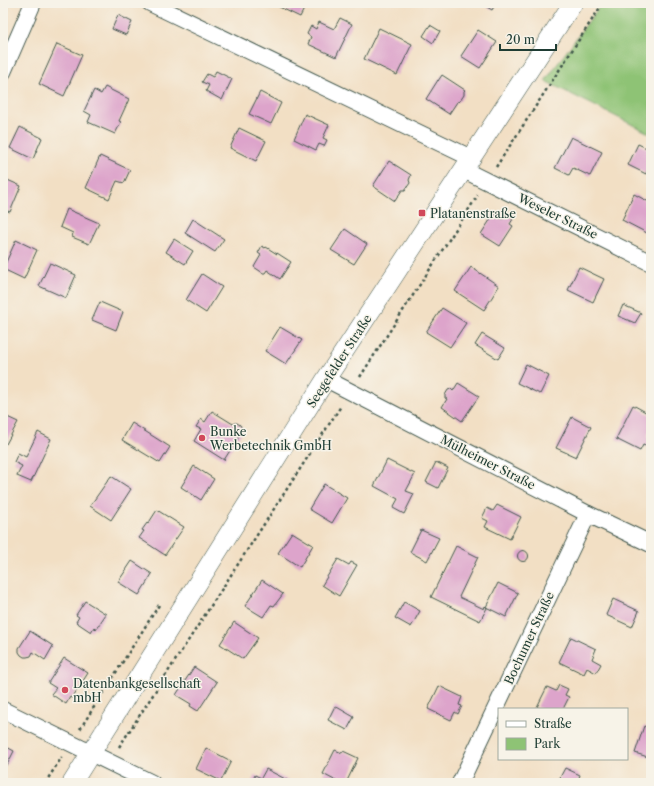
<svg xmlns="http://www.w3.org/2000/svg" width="654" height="786" font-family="'Libre Caslon Text',serif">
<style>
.green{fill:#8ec375;stroke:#568054}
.building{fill:#dda4cb}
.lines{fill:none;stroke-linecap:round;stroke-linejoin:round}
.minor-casing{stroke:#3f554a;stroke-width:18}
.tertiary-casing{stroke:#3f554a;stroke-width:20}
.path{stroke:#3f554a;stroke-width:2.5;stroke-dasharray:3 3;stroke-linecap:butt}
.minor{stroke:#fff;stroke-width:16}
.tertiary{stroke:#fff;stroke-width:19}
.poi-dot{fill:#d1495b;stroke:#f7f3e8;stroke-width:1.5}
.labels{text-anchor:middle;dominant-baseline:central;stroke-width:3;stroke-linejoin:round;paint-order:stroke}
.poi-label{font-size:12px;fill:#1f3d34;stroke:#f7f3e8;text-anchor:start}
.street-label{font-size:12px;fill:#1f3d34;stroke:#f7f3e8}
</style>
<rect width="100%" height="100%" fill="#f7f3e8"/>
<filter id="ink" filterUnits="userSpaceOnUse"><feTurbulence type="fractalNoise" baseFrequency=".025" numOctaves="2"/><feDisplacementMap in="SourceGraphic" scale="8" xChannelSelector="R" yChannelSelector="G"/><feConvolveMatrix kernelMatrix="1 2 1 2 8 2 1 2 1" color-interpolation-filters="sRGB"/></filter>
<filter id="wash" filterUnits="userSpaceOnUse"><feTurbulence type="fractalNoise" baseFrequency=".012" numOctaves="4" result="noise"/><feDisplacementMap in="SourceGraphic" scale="16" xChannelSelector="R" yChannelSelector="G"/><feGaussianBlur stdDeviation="0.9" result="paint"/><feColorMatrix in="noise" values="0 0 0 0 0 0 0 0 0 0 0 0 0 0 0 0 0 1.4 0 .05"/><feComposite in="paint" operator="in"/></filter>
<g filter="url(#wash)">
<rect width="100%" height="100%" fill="#f2dfc4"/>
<polygon class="green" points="602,3 651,3 651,134 545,81"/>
<g id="blocks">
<g class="building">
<polygon points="271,3 307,3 300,17"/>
<polygon points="480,3 496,3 492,10"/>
<polygon points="118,15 132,22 126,35 112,29"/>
<polygon points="340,18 352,24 336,57 308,44 311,37 307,34 311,26 316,29 319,22 334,29"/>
<polygon points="430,25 440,31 433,43 423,36"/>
<polygon points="379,28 412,44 397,75 364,59"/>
<polygon points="478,30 497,42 480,68 461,56"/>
<polygon points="57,44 82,55 64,96 39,84"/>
<polygon points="216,71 232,79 222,100 206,91 209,85 202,82 207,74 213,77"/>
<polygon points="442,75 465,90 464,91 464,95 460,101 457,102 449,114 426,99 438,80 438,81"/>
<polygon points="105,87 129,99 119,121 121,122 115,134 88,122 91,115 84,111 94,90 101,94"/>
<polygon points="260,92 281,103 271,124 249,114"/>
<polygon points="305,114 329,125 323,138 327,140 324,146 319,144 316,150 294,139"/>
<polygon points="20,127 42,138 33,159 10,148"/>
<polygon points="239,128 266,141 256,161 230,148"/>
<polygon points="571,137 602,152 590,176 573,168 569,175 555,168"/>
<polygon points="638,144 651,150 651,163 646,174 628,165"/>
<polygon points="100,156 130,170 124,183 117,181 109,199 86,188"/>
<polygon points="389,161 411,175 409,180 410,183 405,190 402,190 395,201 373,186"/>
<polygon points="3,178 21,186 10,212 3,209"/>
<polygon points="634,194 651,203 651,225 647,233 622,220"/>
<polygon points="67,209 99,223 89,244 72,237 73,233 60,227"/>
<polygon points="494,214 503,219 506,214 513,219 510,224 513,226 500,246 481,234"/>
<polygon points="193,219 224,239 215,252 185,233"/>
<polygon points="345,229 367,244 354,264 331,250"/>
<polygon points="174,239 193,251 185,264 166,252"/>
<polygon points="16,240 37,250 24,279 3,269"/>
<polygon points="262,246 265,248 266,247 277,254 277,253 291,262 280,279 267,270 265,273 263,273 254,267 261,255 258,253"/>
<polygon points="50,263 76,275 66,298 39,286"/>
<polygon points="471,267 499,286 484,310 455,291"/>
<polygon points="579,267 604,279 593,302 568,290"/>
<polygon points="202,274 222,287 206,313 186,300"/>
<polygon points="100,302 123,312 116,330 92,320"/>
<polygon points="623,305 641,313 635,323 618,316"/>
<polygon points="442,308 466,323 450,347 426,332"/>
<polygon points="280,327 302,340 286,364 265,351"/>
<polygon points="482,334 505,348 498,359 475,345"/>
<polygon points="526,364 549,376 540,394 517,383"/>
<polygon points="458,383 479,396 462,421 442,407 447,399 445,398 445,395 448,390 451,389 453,391"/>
<polygon points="633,405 651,415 651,428 647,437 651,439 651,441 648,447 643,445 640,451 616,439"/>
<polygon points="212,411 233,424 234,423 237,423 240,425 242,428 241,429 243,430 224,460 194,441 201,429 196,427 201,419 205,422"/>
<polygon points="3,415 18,422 6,444 3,442"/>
<polygon points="572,417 591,427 576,457 556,448"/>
<polygon points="132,423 170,447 160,463 122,440"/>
<polygon points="38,432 51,439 31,482 17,476 22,466 14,462 18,453 26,457"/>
<polygon points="387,460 415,474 406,491 414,494 404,514 393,508 398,499 374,486"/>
<polygon points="436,462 448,468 438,488 426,482"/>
<polygon points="194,466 214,479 201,500 181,487"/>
<polygon points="111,476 131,489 111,520 90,506"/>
<polygon points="324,484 347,498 332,523 309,509"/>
<polygon points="497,505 521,517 510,539 485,527 488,521 482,518 487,508 493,511"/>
<polygon points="157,510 184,527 165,555 139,538 144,531 142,530 147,523 148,524"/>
<polygon points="421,530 439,538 427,561 410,552"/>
<polygon points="292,532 313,545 300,567 278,553"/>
<polygon points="456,546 478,557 459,597 484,609 485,606 487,608 480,621 431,597"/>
<circle cx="523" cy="556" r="5.5"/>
<polygon points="338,559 349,565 351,562 357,565 339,596 322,585"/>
<polygon points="132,561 152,574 139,595 118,582"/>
<polygon points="262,580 283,594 274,606 271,605 263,617 245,606"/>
<polygon points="498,583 518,593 506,617 486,607"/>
<polygon points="613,599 639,611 632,627 606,615"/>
<polygon points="85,601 106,614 96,629 94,627 91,632 76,622 79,617 76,615"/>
<polygon points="404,602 420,611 411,627 395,618"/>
<polygon points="234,622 258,638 243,659 220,644"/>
<polygon points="30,631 53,646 45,660 33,652 31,656 27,657 24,657 21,655 19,652 19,648"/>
<polygon points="571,637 596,649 592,659 601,664 596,673 587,668 584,674 559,662"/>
<polygon points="64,658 88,673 72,698 70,697 66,704 51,694 56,688 48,683"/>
<polygon points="194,667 217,682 198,711 190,706 191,704 176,695"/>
<polygon points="559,685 568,689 565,695 569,697 563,709 541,709 537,707 547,687 556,691"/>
<polygon points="439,686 462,697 459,705 462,706 458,714 455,712 451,720 428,709"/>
<polygon points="335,706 354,717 347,730 328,720"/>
<polygon points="644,726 651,729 651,758 635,753"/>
<polygon points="3,745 14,751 7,765 3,763"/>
<polygon points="206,748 231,761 221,781 196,769"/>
<polygon points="335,750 342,753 343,751 358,758 346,783 340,783 323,774"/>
<polygon points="565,768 580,775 577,783 557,783"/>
<polygon points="266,769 293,783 251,783 255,775 261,778"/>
</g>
</g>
</g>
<g filter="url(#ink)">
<use href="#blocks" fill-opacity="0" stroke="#3f554a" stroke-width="1"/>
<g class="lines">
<defs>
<g id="minor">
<polyline points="150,3 471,158"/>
<polyline points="3,72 33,3"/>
<polyline points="464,170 651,263"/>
<polyline points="326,379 588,514 651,544"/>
<polyline points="3,710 152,783"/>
<polyline points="460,783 588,514"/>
</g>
<polyline id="tertiary" points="72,783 326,379 573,3"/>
</defs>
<use href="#minor" class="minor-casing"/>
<use href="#tertiary" class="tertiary-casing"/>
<g class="path">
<polyline points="496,167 603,3"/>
<polyline points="360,377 478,195"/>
<polyline points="80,729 159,605"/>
<polyline points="119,747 341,406"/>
<polyline points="45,783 62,757"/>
</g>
<use href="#minor" class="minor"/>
<use href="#tertiary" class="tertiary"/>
</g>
</g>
<g class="poi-dot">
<rect x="418" y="209" width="8" height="8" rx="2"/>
<circle cx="202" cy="438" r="4"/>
<circle cx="65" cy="690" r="4"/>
</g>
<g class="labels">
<g class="poi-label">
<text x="430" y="213">Platanenstraße</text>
<text x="210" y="431">Bunke<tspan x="210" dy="14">Werbetechnik GmbH</tspan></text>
<text x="73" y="683">Datenbankgesellschaft<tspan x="73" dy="14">mbH</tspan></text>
</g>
<g class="street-label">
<text transform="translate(558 216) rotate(26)">Weseler Straße</text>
<text transform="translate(339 361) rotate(-57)">Seegefelder Straße</text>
<text transform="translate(488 462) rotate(27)">Mülheimer Straße</text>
<text transform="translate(529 638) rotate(-65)">Bochumer Straße</text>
</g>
</g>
<rect width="654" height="786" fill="none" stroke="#f7f3e8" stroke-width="16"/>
<rect x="498" y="708" width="130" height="52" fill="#f7f3e8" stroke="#a1aaa0"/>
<rect x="506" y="721" width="20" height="6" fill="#ffffff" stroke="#a1aaa0"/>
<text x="534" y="728" font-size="12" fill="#1f3d34">Straße</text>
<rect x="506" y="738" width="20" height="12" fill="#8ec375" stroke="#a1aaa0"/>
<text x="534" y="748" font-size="12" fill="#1f3d34">Park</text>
<path d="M500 44v6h56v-6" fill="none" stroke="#1f3d34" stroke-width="2"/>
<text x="506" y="44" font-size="12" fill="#1f3d34" stroke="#f7f3e8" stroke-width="3" paint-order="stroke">20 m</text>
</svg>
